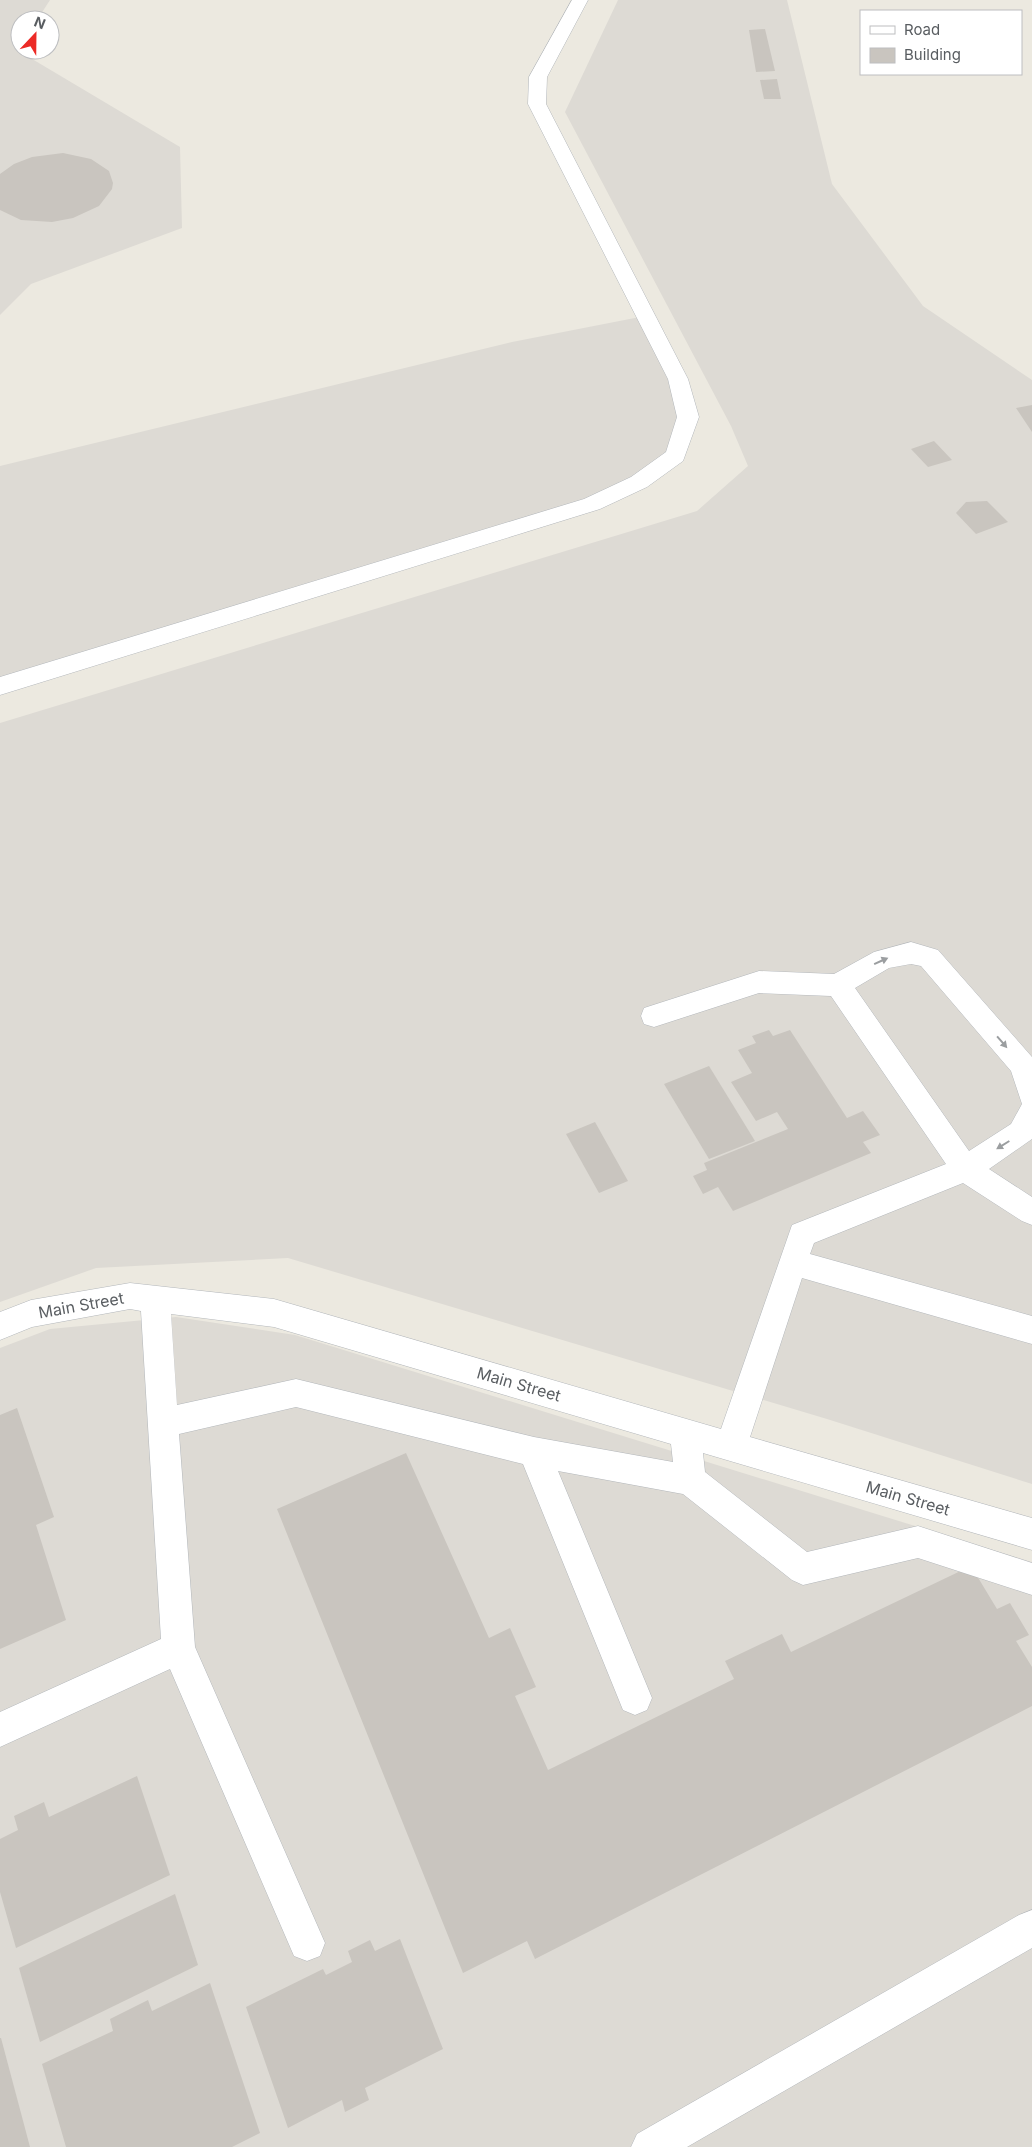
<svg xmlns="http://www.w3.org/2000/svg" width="1032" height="2147" font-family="Inter,sans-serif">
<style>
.industrial{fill:#dddad4}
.building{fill:#c9c5bf}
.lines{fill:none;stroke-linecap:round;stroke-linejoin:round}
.minor-casing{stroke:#b3b7bb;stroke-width:1}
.minor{fill:#fff;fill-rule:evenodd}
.oneway{fill:#9b9ea0}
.labels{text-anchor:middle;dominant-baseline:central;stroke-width:5;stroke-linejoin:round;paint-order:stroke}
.street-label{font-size:16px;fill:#595d61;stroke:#fff}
</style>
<rect width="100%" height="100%" fill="#ece9e0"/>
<g class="industrial">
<polygon points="0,0 50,0 37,20 20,20 20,45 17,50 180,147 182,228 31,284 0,315"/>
<polygon points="618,0 787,0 832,184 923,306 1032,380 1032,1484 827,1419 288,1258 96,1268 0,1302 0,723 697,511 748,466 731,426 565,112"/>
<polygon points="645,316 688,417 675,456 639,482 0,686 0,466 512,342"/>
<polygon points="176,1317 295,1335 1032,1562 1032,2147 0,2147 0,1348 50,1329"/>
</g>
<g class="building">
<polygon points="765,29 775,71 756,72 749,30"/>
<polygon points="777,79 781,99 764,99 760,80"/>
<polygon points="63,153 91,159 109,171 113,183 112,189 99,206 73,218 52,222 21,220 0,210 0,174 14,164 32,157"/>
<polygon points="1032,405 1032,432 1016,408"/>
<polygon points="934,441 952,460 928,467 911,449"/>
<polygon points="987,501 1008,522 976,534 956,513 966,502"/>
<polygon points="769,1030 773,1036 790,1030 847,1118 863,1111 880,1135 863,1142 871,1153 733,1211 718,1187 703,1194 693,1176 707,1170 704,1163 788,1129 777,1112 756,1121 731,1082 752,1073 738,1050 756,1043 752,1036"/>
<polygon points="709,1066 755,1141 709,1159 664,1084"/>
<polygon points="595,1122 628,1181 599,1193 566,1134"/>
<polygon points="17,1408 54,1517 36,1525 66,1620 0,1649 0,1415"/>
<polygon points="406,1453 489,1638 510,1628 536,1687 515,1696 548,1770 734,1679 725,1661 782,1634 791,1652 971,1566 997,1609 1010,1603 1029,1635 1016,1641 1032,1667 1032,1706 535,1959 527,1941 463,1973 277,1509"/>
<polygon points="137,1776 170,1875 16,1948 0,1892 0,1839 18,1830 14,1816 44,1802 49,1817"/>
<polygon points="175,1894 198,1965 40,2042 19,1968"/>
<polygon points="400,1939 443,2049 365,2088 369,2100 345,2112 342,2100 288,2128 246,2007 323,1969 326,1975 352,1962 348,1951 370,1940 375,1951"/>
<polygon points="210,1983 260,2133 232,2147 66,2147 42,2064 113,2031 110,2019 148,2000 152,2011"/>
<polygon points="0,2038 1,2038 30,2147 0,2147"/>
</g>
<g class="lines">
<defs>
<g id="minor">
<polygon points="572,0 588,0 547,77 546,104 688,379 699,417 683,461 647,487 600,509 0,695 0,677 584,499 631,477 666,452 677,417 668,379 528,104 529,77"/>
<path d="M911 942 938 950 1032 1057V1139L989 1169 1032 1197V1225L1022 1221 963 1183 814 1243 810 1254 1032 1316V1344L802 1278 750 1437 1032 1518V1550L703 1453 705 1472 807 1552 918 1526 1032 1563V1595L918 1558 803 1585 792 1580 683 1494 558 1471 652 1698 647 1710 635 1715 623 1710 523 1464 296 1407 179 1434 195 1647 325 1943 320 1956 307 1961 294 1956 170 1669 0 1747V1712L161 1639 141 1311 130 1309 32 1327 0 1340V1312L31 1300 130 1283 274 1299 721 1429 792 1225 946 1164 831 996 759 993 654 1027 644 1024 641 1016 644 1008 759 971 834 974 874 952ZM911 964 921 966 1011 1071 1022 1104 1011 1124 969 1151 855 988 889 968ZM171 1314 274 1327 671 1444 673 1462 534 1437 296 1379 177 1405Z"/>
<polygon points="1032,1910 1032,1948 687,2147 631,2147 637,2134 1019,1915"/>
</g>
</defs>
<use href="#minor" class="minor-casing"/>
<use href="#minor" class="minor"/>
</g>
<defs><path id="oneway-solid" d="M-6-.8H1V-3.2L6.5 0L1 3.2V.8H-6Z" transform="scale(1.25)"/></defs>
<g class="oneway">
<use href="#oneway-solid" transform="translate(881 961) rotate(-24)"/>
<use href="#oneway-solid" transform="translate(1002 1042) rotate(49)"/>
<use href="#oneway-solid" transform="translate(1003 1145) rotate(148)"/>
</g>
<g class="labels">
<g class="street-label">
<text transform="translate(81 1305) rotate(-10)">Main Street</text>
<text transform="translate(519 1384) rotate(16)">Main Street</text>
<text transform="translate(908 1498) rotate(16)">Main Street</text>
</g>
</g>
<rect x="860" y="10" width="162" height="65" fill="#ffffff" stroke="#bdbec0"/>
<rect x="870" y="26" width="25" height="8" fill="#ffffff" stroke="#bdbec0"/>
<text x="904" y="35" font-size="15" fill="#595d61">Road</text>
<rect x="870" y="48" width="25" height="15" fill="#c9c5bf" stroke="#bdbec0"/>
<text x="904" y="60" font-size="15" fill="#595d61">Building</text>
<g transform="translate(35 35) rotate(22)"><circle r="24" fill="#ffffff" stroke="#bdbec0"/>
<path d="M0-4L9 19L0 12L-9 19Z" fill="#ec2a26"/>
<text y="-8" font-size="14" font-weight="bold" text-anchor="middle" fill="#595d61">N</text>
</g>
</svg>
